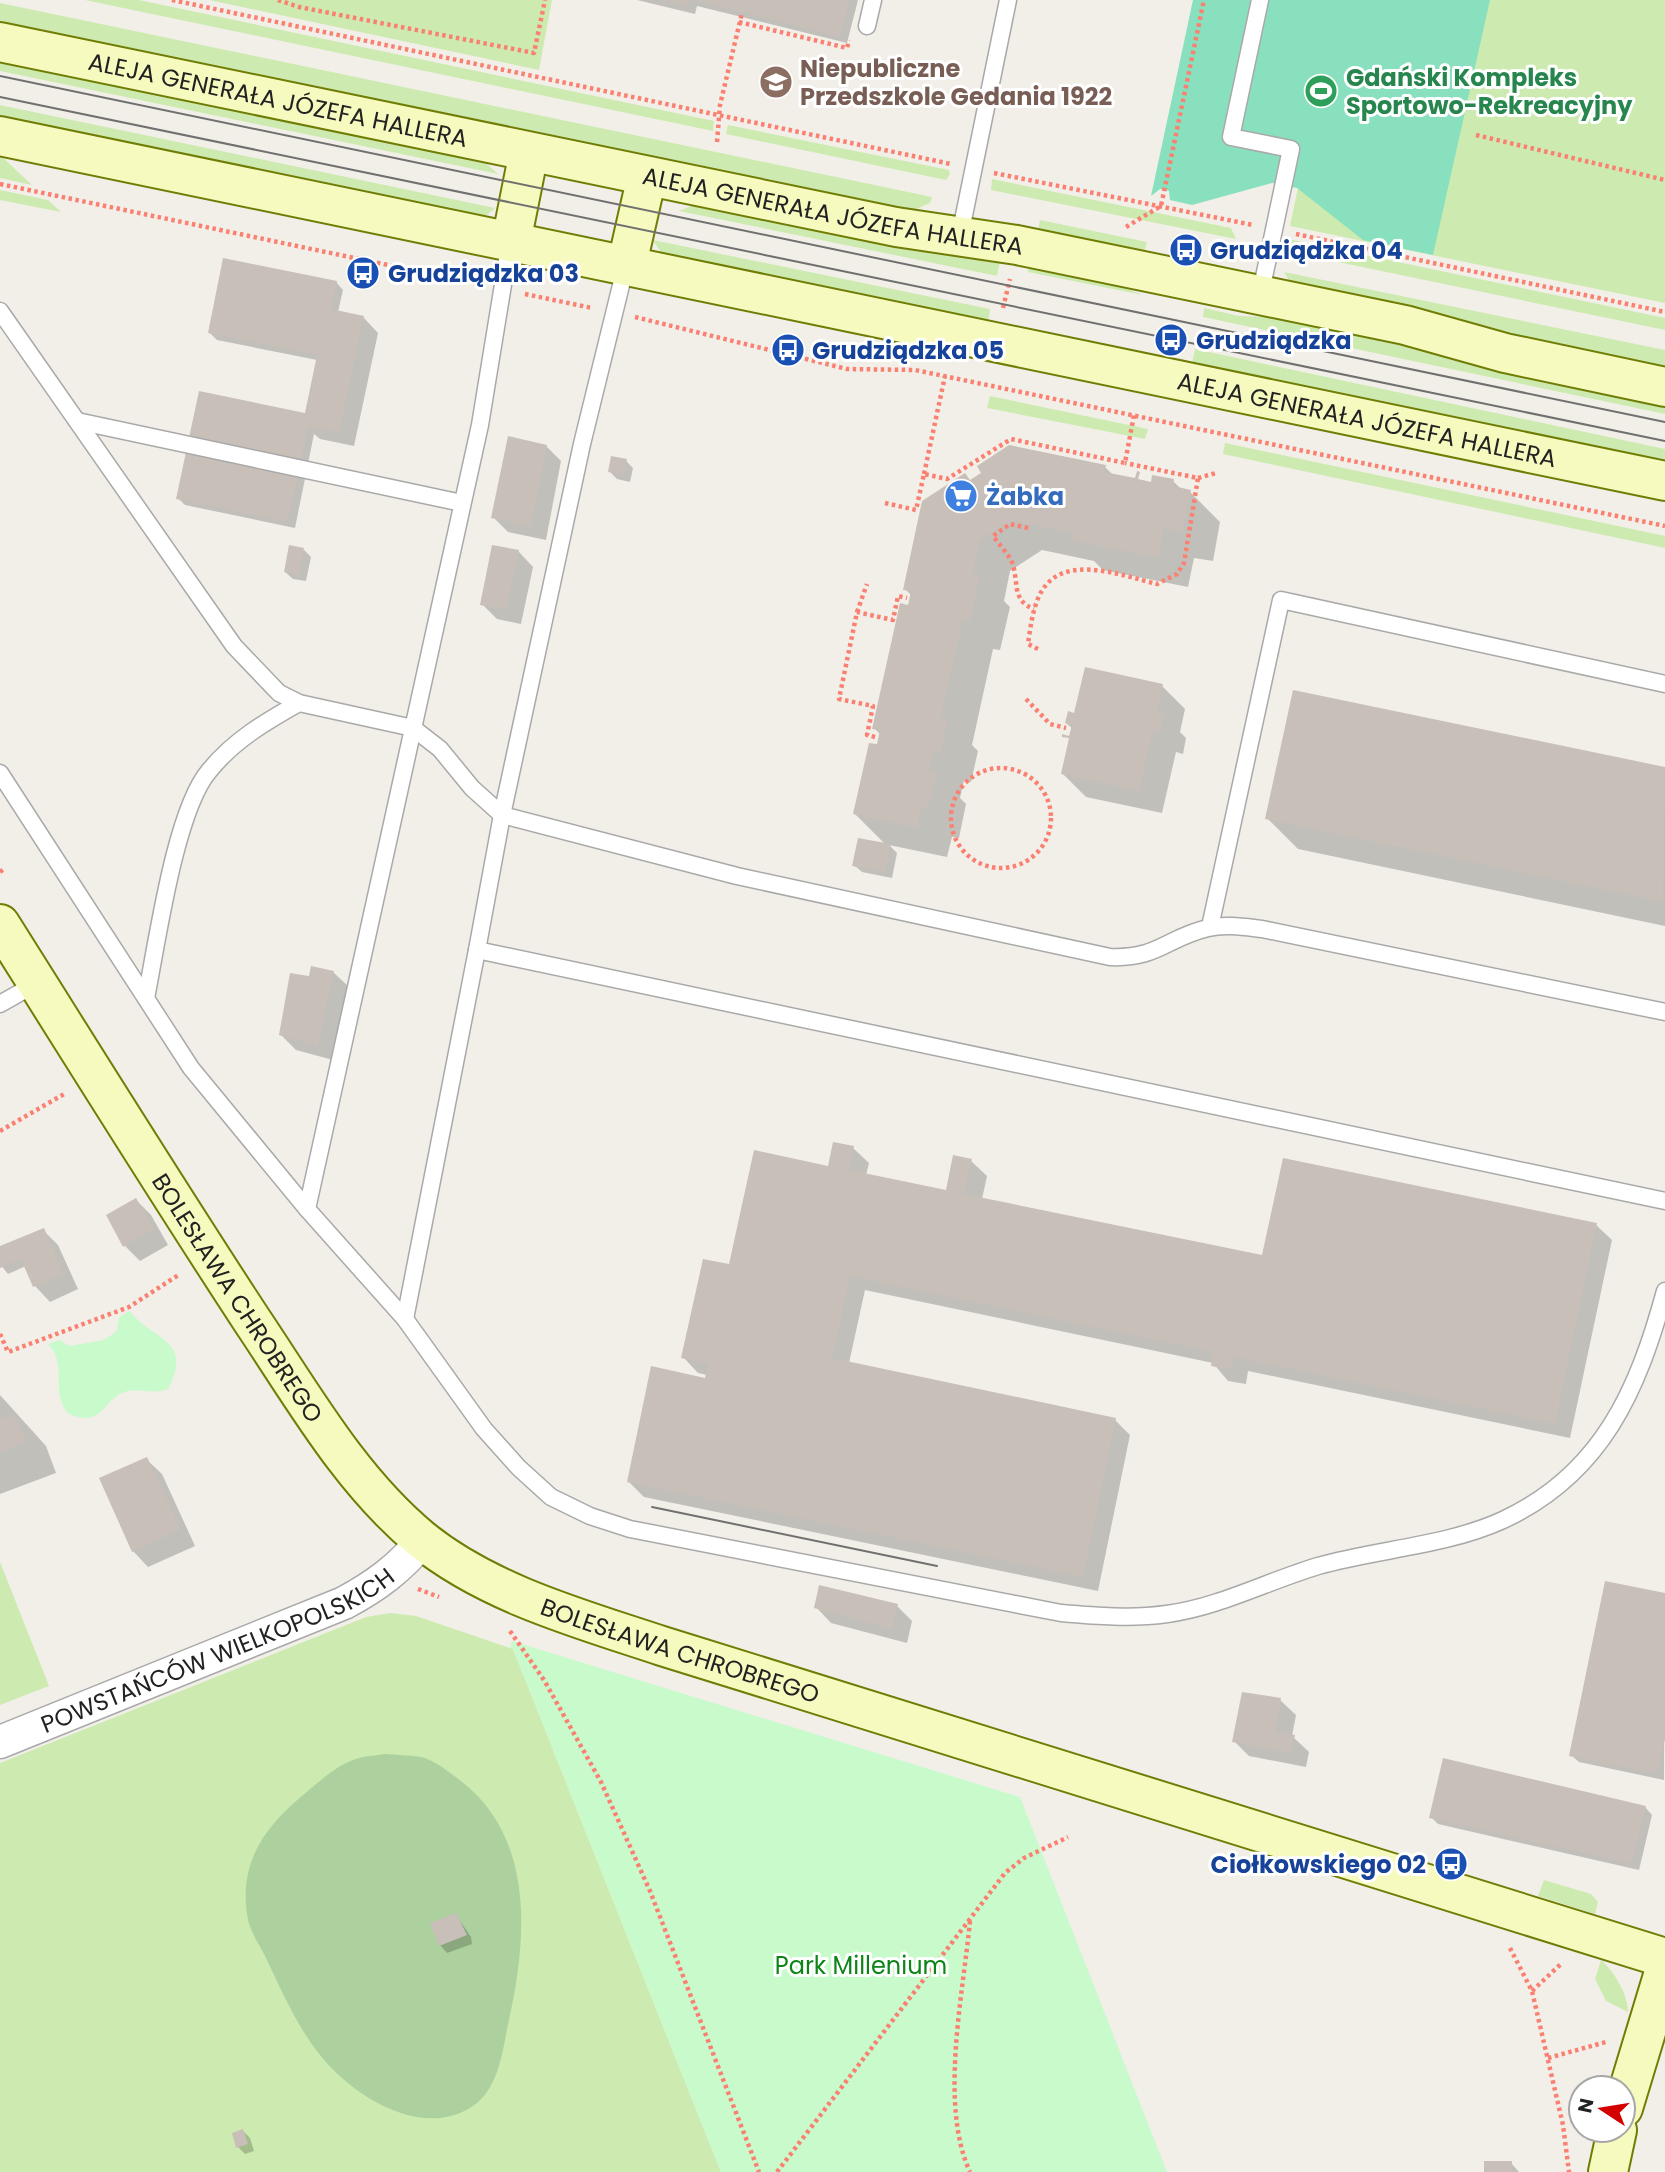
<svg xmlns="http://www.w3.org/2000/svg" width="1665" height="2172" font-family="Poppins,sans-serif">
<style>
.grass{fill:#cdebb0}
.forest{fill:#add19e}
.park{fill:#c8facc}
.pitch{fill:#88e0be}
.shadow{fill:#0003}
.building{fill:#c7bfb8}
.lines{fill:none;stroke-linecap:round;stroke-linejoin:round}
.lane-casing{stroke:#a9a9a9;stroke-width:19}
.street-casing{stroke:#a9a9a9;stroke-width:35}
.secondary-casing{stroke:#707d05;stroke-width:42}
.path{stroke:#fa8072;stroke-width:4.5;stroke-dasharray:3.5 3.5;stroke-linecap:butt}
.lane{stroke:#fff;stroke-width:16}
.street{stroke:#fff;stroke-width:32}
.secondary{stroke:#f7fabf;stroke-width:38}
.tram{stroke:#707070;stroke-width:2}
.labels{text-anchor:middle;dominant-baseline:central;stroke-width:6;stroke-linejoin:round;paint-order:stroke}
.education-label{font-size:24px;font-weight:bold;fill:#785e54;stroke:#fff;text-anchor:start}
.leisure-label{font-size:24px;font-weight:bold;fill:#27864d;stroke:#fff;text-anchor:start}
.street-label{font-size:24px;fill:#222;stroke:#fff}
.transit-label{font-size:24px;font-weight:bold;fill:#164399;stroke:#fff;text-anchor:start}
.shop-label{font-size:24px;font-weight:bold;fill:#366cbe;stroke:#fff;text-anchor:start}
.park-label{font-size:24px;fill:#0c8416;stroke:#fff}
</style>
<rect width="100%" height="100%" fill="#f2efe9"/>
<g class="grass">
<polygon points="85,0 139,0 714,121 713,131"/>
<polygon points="209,0 552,0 539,70"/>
<polygon points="1456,0 1665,0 1665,303 1290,226 1299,183"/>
<polygon points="0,3 932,197 930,203 909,212 0,24"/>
<polygon points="0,60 484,161 498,174 0,71"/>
<polygon points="0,105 495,208 487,215 479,216 0,118"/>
<polygon points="728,125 949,170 950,174 946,180 726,134"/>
<polygon points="0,155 32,185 0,178"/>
<polygon points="992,179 1231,228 1236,239 991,190"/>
<polygon points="0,190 48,200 61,212 0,200"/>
<polygon points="694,205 1002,251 997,276 679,211"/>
<polygon points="1040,220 1147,242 1145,250 1036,240"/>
<polygon points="1288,239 1665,318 1665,330 1285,251"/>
<polygon points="653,240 990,309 988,322 662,254"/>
<polygon points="1030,257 1053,261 1143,295 1028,272"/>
<polygon points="1284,272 1665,350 1665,369 1307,294 1292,285"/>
<polygon points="1204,308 1239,316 1310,318 1665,405 1665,414 1203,317"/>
<polygon points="1195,349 1665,449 1665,463 1192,364"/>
<polygon points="990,396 1148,429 1145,439 987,408"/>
<polygon points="1225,443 1665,536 1665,548 1223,454"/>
<polygon points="0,1562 49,1686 0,1705"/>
<polygon points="390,1613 416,1616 513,1649 721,2172 0,2172 0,1763 366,1617"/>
<polygon points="1544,1880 1591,1894 1598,1902 1595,1914 1538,1896"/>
<path d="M1601 1960C1614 1971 1628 1995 1628 2012L1606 2001 1595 1979Z"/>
</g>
<path class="forest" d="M384 1754C396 1755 409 1755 421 1757 435 1760 450 1773 461 1781 535 1838 527 1939 509 2020 503 2047 500 2084 477 2103 427 2143 353 2097 320 2055 297 2026 282 1992 266 1958 260 1946 251 1933 248 1920 237 1861 266 1825 309 1790 322 1779 337 1766 353 1760 362 1756 374 1756 384 1754Z"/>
<g class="park">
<path d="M130 1311C151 1340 195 1339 168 1389 154 1395 142 1388 128 1391 103 1396 105 1429 69 1414 49 1394 69 1365 48 1344L60 1340 69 1346 104 1340 117 1331 119 1317Z"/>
<polygon points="512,1641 1020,1797 1167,2172 721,2172 513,1649 510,1648"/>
</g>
<polygon class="pitch" points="1193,0 1490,0 1433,255 1363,240 1297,188 1272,183 1192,205 1170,200 1169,191 1160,189 1151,196"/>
<g class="shadow">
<polygon points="637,0 858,0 847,43 697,6 695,14"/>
<polygon points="336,282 343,290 338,312 363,317 378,333 354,446 320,439 314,434 295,528 185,505 178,498 306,415 317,360 217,340 209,332"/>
<polygon points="546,446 561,461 546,540 508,532 493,517"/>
<polygon points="626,461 633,468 630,482 617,479 610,472"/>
<polygon points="1105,467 1114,476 1152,484 1173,481 1182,490 1190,492 1220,522 1213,561 1194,558 1188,587 1103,570 1094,561 1042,550 1010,571 1004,601 1010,607 1000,650 993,649 972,745 978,751 971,782 964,780 960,798 966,804 959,838 952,837 947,857 889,845 897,853 892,878 862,872 854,865 886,845 855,814 878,746 881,735 874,728 909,607 912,596 905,589 971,482"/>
<polygon points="304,550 311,557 306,581 293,579 285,572"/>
<polygon points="518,551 533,567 521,624 497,619 482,604"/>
<polygon points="1162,686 1185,709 1180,732 1186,738 1183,754 1176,752 1162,813 1086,797 1063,774 1073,729 1066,723 1076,715"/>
<polygon points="1294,692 1665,769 1665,926 1298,849 1267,818"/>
<polygon points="333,972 349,987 333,1060 296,1050 281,1035 311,978"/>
<polygon points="853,1148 869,1163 866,1175 948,1192 971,1161 987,1176 982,1199 1263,1258 1596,1225 1612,1240 1570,1438 1248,1371 1246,1384 1228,1381 1213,1363 865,1290 849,1363 1115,1420 1130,1435 1098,1591 644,1497 629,1482 706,1380 707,1375 698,1373 683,1357 730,1267"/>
<polygon points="136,1200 151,1215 168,1245 140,1261 125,1246"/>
<polygon points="43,1230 58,1245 78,1289 50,1302 35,1286 26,1266 8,1274 0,1264 0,1248"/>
<polygon points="0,1395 46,1446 56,1473 0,1494"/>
<polygon points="146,1459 162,1474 195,1546 148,1567 133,1551 101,1479"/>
<polygon points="1665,1595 1664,1780 1579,1762 1571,1755"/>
<polygon points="897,1606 912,1621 907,1643 831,1623 816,1607"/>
<polygon points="1280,1700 1296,1715 1292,1736 1309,1752 1306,1767 1249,1756 1234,1741"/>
<polygon points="1645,1807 1652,1815 1639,1870 1438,1824 1431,1817"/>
<polygon points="456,1915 471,1937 472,1944 447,1953 440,1945"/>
<polygon points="243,2131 250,2138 254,2151 245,2154 238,2147"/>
<polygon points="1511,2163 1519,2172 1485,2172"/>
</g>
<g class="building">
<polygon points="661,0 690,0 688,7"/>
<polygon points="693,0 850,0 840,37"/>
<polygon points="223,258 337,281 331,309 364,316 339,432 308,426 288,522 176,499 199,391 305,413 317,355 208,333"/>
<polygon points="508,436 547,445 531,526 491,518"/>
<polygon points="1009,445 1106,465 1104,472 1135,478 1137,471 1140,472 1138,479 1151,482 1152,475 1174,479 1173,486 1191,490 1182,532 1164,528 1158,558 1070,540 1072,533 1011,521 980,540 973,573 980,575 970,621 963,619 941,717 948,719 941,752 933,751 929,771 937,772 928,809 922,807 917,828 853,814 869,743 877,744 880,730 872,729 900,603 908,605 911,591 903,590 922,501 965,473 970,480 981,473 977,466"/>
<polygon points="611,456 627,459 624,475 608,472"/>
<polygon points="289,545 304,548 299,575 284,572"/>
<polygon points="492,545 519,550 506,610 480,605"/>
<polygon points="1085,667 1163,684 1157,712 1164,714 1160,732 1153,730 1139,791 1061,774 1069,738 1062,737 1062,734 1069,736 1072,725 1065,723 1068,711 1074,713"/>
<polygon points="1293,690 1665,767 1663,902 1265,819"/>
<polygon points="858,838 891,844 885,872 852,866"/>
<polygon points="311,966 334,971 318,1046 279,1035 290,973 309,976"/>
<polygon points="833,1142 854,1146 849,1170 946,1190 953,1155 972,1159 964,1194 1262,1255 1283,1158 1597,1223 1555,1424 1234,1357 1231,1370 1211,1366 1213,1352 850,1276 832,1358 1116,1418 1083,1577 627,1482 651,1366 705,1378 708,1364 681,1358 703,1259 729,1264 754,1150 828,1166"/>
<polygon points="136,1198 154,1229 123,1247 106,1215"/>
<polygon points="44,1228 64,1274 33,1287 21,1259 0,1268 0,1246"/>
<polygon points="15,1414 26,1442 0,1452 0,1419"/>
<polygon points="147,1457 181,1530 132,1552 99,1478"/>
<polygon points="1605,1581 1665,1593 1665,1739 1657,1774 1569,1756"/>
<polygon points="819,1585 898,1604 892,1629 814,1608"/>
<polygon points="1242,1692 1281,1698 1275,1732 1295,1735 1291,1753 1232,1742"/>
<polygon points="1443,1758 1646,1806 1632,1864 1429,1818"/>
<polygon points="456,1913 467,1935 439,1946 430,1923"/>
<polygon points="243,2129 248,2144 236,2148 232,2133"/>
<rect x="1484" y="2161" width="28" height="11"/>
</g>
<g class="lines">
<defs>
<g id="lane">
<polyline points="1260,0 1231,137 1291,149 1260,296"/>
<polyline points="867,26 873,0"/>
<polyline points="960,235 1008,0"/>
<polyline points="626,265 582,444 502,815 477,950 1665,1201"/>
<path d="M0 311 234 646 279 693 299 703 413 728 440 749 472 788 502 815 737 876 1110 957C1158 959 1166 938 1208 928 1225 924 1244 927 1262 929L1665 1012"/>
<polyline points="77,421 462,503"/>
<path d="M0 773 191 1068 307 1209 405 1319 484 1429 519 1468 551 1497 590 1516 630 1529 1061 1613C1096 1616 1132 1619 1167 1614 1219 1607 1268 1581 1318 1566 1378 1549 1446 1546 1503 1520 1602 1474 1638 1390 1665 1291"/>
<polyline points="1210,927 1281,600 1665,684"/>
<path d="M146 998C157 943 175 811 209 771 233 741 265 722 299 703"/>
<polyline points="0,1004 37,983"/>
<polyline points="307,1209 480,425 510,242"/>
<polyline points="405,1319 477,950"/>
</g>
<g id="street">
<path id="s1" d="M0 1742 344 1603C376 1586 400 1568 423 1540"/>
</g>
<g id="secondary">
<path id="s2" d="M0 42 896 227 1017 245 1405 325 1505 353 1665 387"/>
<path id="s3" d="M0 136 1665 481"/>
<polyline points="511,242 529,152"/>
<polyline points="627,264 647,176"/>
<path id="s4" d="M0 924C84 1057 167 1191 253 1322 304 1398 350 1480 421 1539 489 1594 581 1619 662 1646L1665 1958"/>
<polyline points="1623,2108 1665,1969"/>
<polyline points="1608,2172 1617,2130"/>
</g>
</defs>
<use href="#lane" class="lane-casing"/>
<use href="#street" class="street-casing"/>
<use href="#secondary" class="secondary-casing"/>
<g class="path">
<polyline points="172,0 951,164"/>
<polyline points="278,0 299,7 534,53 545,0"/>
<polyline points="739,22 847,48 849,40"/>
<polyline points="1476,135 1665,180"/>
<polyline points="717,142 720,105 742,13"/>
<polyline points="994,173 1253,225"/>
<polyline points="0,184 479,284"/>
<polyline points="1126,227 1161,206 1204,0"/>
<polyline points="1296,234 1665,312"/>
<polyline points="525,294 592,308"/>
<polyline points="1003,308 1010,279"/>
<polyline points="635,317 847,369 915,370 1665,526"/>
<polyline points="924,474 945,376"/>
<polyline points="1198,478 1216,473"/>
<polyline points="885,503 916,510 924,474 947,479 1011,439 1125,463 1134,415"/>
<path d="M1028 528 1010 524 993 536C999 544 1006 552 1011 560 1020 580 1010 600 1034 609"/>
<polyline points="857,612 867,584"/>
<path d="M1038 649 1028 644C1030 630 1032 614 1037 601 1056 549 1119 575 1157 584L1177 574 1184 563 1198 478 1125 463"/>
<polyline points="1026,699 1050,724 1066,728"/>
<polyline points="875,737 867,735 873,706 839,699 857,612 893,620 898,596 907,598"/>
<circle cx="1001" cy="818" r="50"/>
<polyline points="0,872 4,869"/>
<polyline points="0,1131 66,1093"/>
<polyline points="0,1334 8,1352 129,1307 180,1274"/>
<polyline points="418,1589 439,1597"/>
<polyline points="510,1631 544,1680 601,1782 650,1891 759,2172"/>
<path d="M970 1921C963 1995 939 2105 970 2172"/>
<polyline points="1510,1948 1532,1991 1563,2125 1569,2172"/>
<polyline points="1532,1991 1562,1963"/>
<polyline points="1548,2058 1606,2042"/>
<polyline points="777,2172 1005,1873 1024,1858 1068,1837"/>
</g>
<use href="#lane" class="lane"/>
<use href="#street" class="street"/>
<use href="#secondary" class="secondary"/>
<g class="tram">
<polyline points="0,76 1665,422"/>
<polyline points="0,97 1665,441"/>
<polyline points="652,1507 937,1566"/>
</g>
</g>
<defs>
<symbol id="school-disc" viewBox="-11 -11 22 22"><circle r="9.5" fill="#8d6e63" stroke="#fff"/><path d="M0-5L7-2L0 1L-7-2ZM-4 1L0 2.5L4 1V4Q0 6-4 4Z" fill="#fff"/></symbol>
<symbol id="stadium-disc" viewBox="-11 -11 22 22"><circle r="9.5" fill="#2e9e5b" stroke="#fff"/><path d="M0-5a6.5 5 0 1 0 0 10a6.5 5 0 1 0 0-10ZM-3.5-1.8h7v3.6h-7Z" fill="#fff"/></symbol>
<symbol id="bus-disc" viewBox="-11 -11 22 22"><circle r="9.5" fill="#1a4fb4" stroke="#fff"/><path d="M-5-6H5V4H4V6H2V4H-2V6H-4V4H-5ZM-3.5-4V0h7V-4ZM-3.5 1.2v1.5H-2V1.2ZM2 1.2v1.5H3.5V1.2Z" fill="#fff"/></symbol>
<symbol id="supermarket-disc" viewBox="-11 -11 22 22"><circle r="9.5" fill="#3f7fe0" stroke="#fff"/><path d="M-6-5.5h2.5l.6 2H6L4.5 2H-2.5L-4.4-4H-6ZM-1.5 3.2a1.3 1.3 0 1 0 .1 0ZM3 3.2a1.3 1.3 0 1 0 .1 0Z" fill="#fff"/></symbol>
</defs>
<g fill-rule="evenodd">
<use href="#school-disc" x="757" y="63" width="38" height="38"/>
<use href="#stadium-disc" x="1302" y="72" width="38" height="38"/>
<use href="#bus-disc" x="1167" y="231" width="38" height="38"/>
<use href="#bus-disc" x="344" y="254" width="38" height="38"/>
<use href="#bus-disc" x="1152" y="321" width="38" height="38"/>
<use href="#bus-disc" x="769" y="331" width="38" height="38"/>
<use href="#supermarket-disc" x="942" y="477" width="38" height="38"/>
<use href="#bus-disc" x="1432" y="1845" width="38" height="38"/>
</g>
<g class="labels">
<g class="education-label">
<text x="800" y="68">Niepubliczne<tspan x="800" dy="28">Przedszkole Gedania 1922</tspan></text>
</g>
<g class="leisure-label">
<text x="1346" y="77">Gdański Kompleks<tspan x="1346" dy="28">Sportowo-Rekreacyjny</tspan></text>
</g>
<g class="street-label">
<text stroke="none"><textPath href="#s2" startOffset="284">ALEJA GENERAŁA JÓZEFA HALLERA</textPath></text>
<text stroke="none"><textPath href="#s2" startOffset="850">ALEJA GENERAŁA JÓZEFA HALLERA</textPath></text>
<text stroke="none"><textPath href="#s3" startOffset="1396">ALEJA GENERAŁA JÓZEFA HALLERA</textPath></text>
<text stroke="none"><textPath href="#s4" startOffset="443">BOLESŁAWA CHROBREGO</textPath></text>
<text stroke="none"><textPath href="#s1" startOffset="236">POWSTAŃCÓW WIELKOPOLSKICH</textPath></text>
<text stroke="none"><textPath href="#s4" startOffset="1031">BOLESŁAWA CHROBREGO</textPath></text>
</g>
<g class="transit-label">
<text x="1210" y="250">Grudziądzka 04</text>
<text x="388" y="273">Grudziądzka 03</text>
<text x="1196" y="340">Grudziądzka</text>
<text x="812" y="350">Grudziądzka 05</text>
<text x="1426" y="1864" text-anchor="end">Ciołkowskiego 02</text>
</g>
<g class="shop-label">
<text x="986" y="496">Żabka</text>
</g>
<g class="park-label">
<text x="861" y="1965">Park Millenium</text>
</g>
</g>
<g transform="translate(1602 2109) rotate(282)"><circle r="33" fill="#ffffff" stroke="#a7a7a7" stroke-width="2"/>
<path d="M0-5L12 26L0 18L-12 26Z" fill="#d40000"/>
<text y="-10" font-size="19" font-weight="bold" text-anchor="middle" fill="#222222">N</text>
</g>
</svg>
